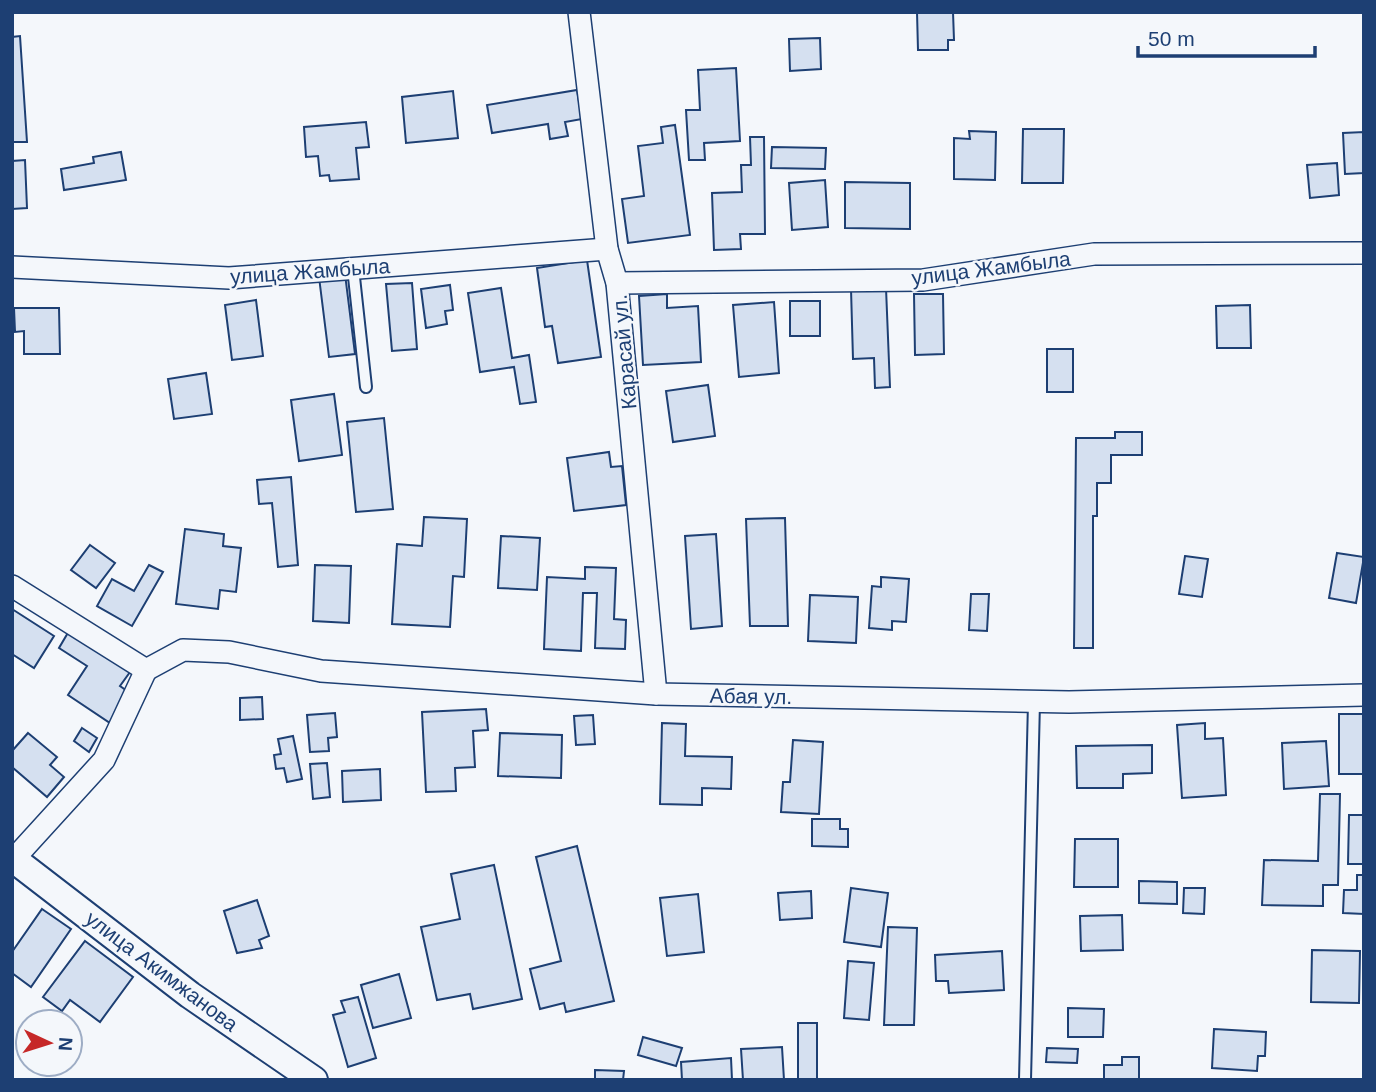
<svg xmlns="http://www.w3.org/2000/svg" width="1376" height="1092" font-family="Helvetica,sans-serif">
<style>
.building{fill:#d5e0f0;stroke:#1d3f73;stroke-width:2}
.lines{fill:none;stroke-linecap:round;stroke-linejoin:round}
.service-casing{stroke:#1d3f73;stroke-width:14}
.minor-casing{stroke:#1d3f73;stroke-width:24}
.tertiary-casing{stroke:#1d3f73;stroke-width:30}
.service{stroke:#f4f7fb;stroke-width:10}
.minor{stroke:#f4f7fb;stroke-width:21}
.tertiary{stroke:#f4f7fb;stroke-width:26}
.labels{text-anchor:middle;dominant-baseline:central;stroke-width:5;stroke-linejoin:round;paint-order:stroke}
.street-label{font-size:21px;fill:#1d3f73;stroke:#f4f7fb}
</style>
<rect width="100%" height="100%" fill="#f4f7fb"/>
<g class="building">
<polygon points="917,12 953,12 954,40 948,40 948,50 918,50"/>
<polygon points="20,36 27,142 12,142 12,37"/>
<polygon points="820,38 821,69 790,71 789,39"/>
<polygon points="736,68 740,141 704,143 705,160 689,160 686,110 700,110 698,70"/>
<polygon points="577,90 582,119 565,122 568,136 550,139 548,124 492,133 487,105"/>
<polygon points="453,91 458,138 406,143 402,97"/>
<polygon points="366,122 369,147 356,148 359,179 330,181 329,175 320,176 318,156 306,157 304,127"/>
<polygon points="675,125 690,235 628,243 622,199 644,196 638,146 663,143 661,127"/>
<polygon points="1023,129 1064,129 1063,183 1022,183"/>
<polygon points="969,131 996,132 995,180 954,179 954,138 970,139"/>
<polygon points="1364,132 1364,173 1345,174 1343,133"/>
<polygon points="750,137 764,137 765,234 740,234 741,249 714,250 712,193 742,192 741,165 751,165"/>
<polygon points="772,147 826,148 825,169 771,168"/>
<polygon points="121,152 126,180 64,190 61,169 94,163 93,157"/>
<polygon points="25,160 27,208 12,209 12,161"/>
<polygon points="1337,163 1339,195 1310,198 1307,165"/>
<polygon points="825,180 828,227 792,230 789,183"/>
<polygon points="845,182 910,183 910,229 845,228"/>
<polygon points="587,260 601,357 558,363 552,326 545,327 537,268"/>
<polygon points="345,274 355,354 329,357 319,277"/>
<polygon points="412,283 417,349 392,351 386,284"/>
<polygon points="450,285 453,310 445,311 447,324 426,328 421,289"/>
<polygon points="501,288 512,358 529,355 536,402 520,404 514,367 480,372 468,293"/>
<polygon points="886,288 890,387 875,388 874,358 853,359 851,289"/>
<polygon points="667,294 667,308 698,306 701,362 643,365 639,296"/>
<polygon points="914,294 943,294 944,354 915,355"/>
<polygon points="256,300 263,356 232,360 225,305"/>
<rect x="790" y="301" width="30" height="35"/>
<polygon points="774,302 779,373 739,377 733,305"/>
<polygon points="1250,305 1251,348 1217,348 1216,306"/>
<polygon points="14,308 59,308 60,354 24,354 24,331 15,332"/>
<rect x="1047" y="349" width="26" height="43"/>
<polygon points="206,373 212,414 174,419 168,379"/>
<polygon points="708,385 715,436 673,442 666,391"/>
<polygon points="334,394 342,455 299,461 291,400"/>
<polygon points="384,418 393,509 356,512 347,422"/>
<polygon points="1115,432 1142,432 1142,455 1111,455 1111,483 1097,483 1097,516 1093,516 1093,648 1074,648 1076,438 1115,438"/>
<polygon points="609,452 611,467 622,466 626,505 574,511 567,458"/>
<polygon points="291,477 298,565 278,567 272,503 259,504 257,480"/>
<polygon points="424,517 467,519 464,577 453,576 450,627 392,624 397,544 422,546"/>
<polygon points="785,518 788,626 750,626 746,519"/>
<polygon points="185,529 224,534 223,546 241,548 236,592 220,590 218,609 176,604"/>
<polygon points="716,534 722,626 691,629 685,536"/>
<polygon points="501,536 540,538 537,590 498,588"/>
<polygon points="90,545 115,563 96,588 71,570"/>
<polygon points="1337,553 1364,557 1356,603 1329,598"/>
<polygon points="1185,556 1208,559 1202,597 1179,594"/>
<polygon points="149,565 163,572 132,626 97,606 112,579 134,591"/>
<polygon points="315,565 351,566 349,623 313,621"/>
<polygon points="585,567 616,568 614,619 626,620 625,649 595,648 597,593 583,593 581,651 544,649 547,577 585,579"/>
<polygon points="881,577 909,579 906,622 892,621 892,630 869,628 872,586 881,587"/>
<polygon points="971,594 989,594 987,631 969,630"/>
<polygon points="810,595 858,597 856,643 808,641"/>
<polygon points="12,609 54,636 34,668 12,654"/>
<polygon points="69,631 130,672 120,686 130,693 110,723 68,695 87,666 59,648"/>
<polygon points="262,697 263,719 240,720 240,698"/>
<polygon points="486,709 488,730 473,731 475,767 455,768 456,791 426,792 422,712"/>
<polygon points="335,713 337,737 328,738 329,751 310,752 307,715"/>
<polygon points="1339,714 1364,714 1364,789 1364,774 1339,774"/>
<polygon points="593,715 595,744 576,745 574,716"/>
<polygon points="662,723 686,724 685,756 732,757 731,789 702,788 702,805 660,804"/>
<polygon points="1205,723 1205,739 1223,738 1226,795 1182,798 1177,725"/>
<polygon points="82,728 97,738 89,752 74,741"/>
<polygon points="28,733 57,757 50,765 64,777 47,797 12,767 12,751"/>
<polygon points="500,733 562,735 561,778 498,776"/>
<polygon points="293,736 302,779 287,782 284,768 276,769 274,755 281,754 278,739"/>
<polygon points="793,740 823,742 819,814 781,812 783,782 790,782"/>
<polygon points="1326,741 1329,786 1284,789 1282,743"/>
<polygon points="1152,745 1152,773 1123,774 1123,788 1077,788 1076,746"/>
<polygon points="327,763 330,797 313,799 310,764"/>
<polygon points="380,769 381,800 343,802 342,771"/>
<polygon points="1320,794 1340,794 1338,885 1323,885 1323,906 1262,905 1264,860 1318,861"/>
<polygon points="1349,815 1364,815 1364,864 1348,864"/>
<polygon points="812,819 840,819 840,829 848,829 848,847 812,846"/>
<polygon points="1075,839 1118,839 1118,887 1074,887"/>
<polygon points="577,846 614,1001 566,1012 564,1003 540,1009 530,969 561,961 536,857"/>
<polygon points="494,865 522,999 473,1009 470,994 437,1000 421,927 460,919 451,874"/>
<polygon points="1357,875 1364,875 1364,914 1343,913 1344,890 1357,890"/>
<polygon points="1139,881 1177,882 1177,904 1139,903"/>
<polygon points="851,888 888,893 881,947 844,942"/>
<polygon points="1184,888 1205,888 1204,914 1183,913"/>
<polygon points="811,891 812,918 780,920 778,893"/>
<polygon points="698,894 704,952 667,956 660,898"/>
<polygon points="257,900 269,936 259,940 262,948 237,953 224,911"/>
<polygon points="42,909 71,929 31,987 12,973 12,952"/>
<polygon points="1122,915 1123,950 1081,951 1080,916"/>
<polygon points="888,927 917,928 914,1025 884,1025"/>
<polygon points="85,941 133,977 100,1022 70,1000 62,1011 43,997"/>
<polygon points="1312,950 1360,951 1359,1003 1311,1002"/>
<polygon points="1002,951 1004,990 949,993 948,981 936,981 935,955"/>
<polygon points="848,961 874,963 869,1020 844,1018"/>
<polygon points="399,974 411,1018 373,1028 361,985"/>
<polygon points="358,997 376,1058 348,1067 333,1015 345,1012 341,1001"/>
<polygon points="1068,1008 1104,1009 1103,1037 1068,1037"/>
<rect x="798" y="1023" width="19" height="57"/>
<polygon points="1214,1029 1266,1032 1265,1056 1258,1056 1257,1071 1212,1068"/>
<polygon points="643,1037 682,1048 676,1066 638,1055"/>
<polygon points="782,1047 784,1080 743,1080 741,1049"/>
<polygon points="1047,1048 1078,1049 1077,1063 1046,1062"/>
<polygon points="1122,1057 1139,1057 1139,1080 1104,1080 1104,1065 1122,1065"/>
<polygon points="731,1058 732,1080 682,1080 681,1062"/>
<polygon points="595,1070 624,1071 623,1080 595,1080"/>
</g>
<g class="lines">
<defs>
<g id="service">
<polyline points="353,268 366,387"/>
<polyline points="1025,1080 1034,702"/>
</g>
<g id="minor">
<polyline points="579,12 607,249 617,283 656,694"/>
<polyline points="12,267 229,278 607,249"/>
<polyline points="617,283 923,280 1094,254 1364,253"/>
<polyline points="12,586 146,670"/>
<polyline points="146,670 183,650 229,652 321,671 656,694 1069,702 1364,695"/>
<polyline points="12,861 104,760 146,670"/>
</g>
<polyline id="tertiary" points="12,858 190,995 314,1080"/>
</defs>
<use href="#service" class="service-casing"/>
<use href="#minor" class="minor-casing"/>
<use href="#tertiary" class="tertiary-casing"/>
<use href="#service" class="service"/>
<use href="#minor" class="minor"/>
<use href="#tertiary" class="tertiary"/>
</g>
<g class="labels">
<g class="street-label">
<text transform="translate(991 268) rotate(-7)">улица Жамбыла</text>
<text transform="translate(310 271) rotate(-4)">улица Жамбыла</text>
<text transform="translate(624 352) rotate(-95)">Карасай ул.</text>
<text transform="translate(751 696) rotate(1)">Абая ул.</text>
<text transform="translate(162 971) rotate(37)">улица Акимжанова</text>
</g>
</g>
<rect width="1376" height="1092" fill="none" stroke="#1d3f73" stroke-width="28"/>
<g transform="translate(49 1043) rotate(94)"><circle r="33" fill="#f4f7fb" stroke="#9eadc5" stroke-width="2"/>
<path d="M0-5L12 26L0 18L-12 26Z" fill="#c62828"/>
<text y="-10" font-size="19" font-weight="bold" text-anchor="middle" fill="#1d3f73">N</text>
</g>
<path d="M1138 46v10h177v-10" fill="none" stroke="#1d3f73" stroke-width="3.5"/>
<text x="1148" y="46" font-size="21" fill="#1d3f73" stroke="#f4f7fb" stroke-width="5" paint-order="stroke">50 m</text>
</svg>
